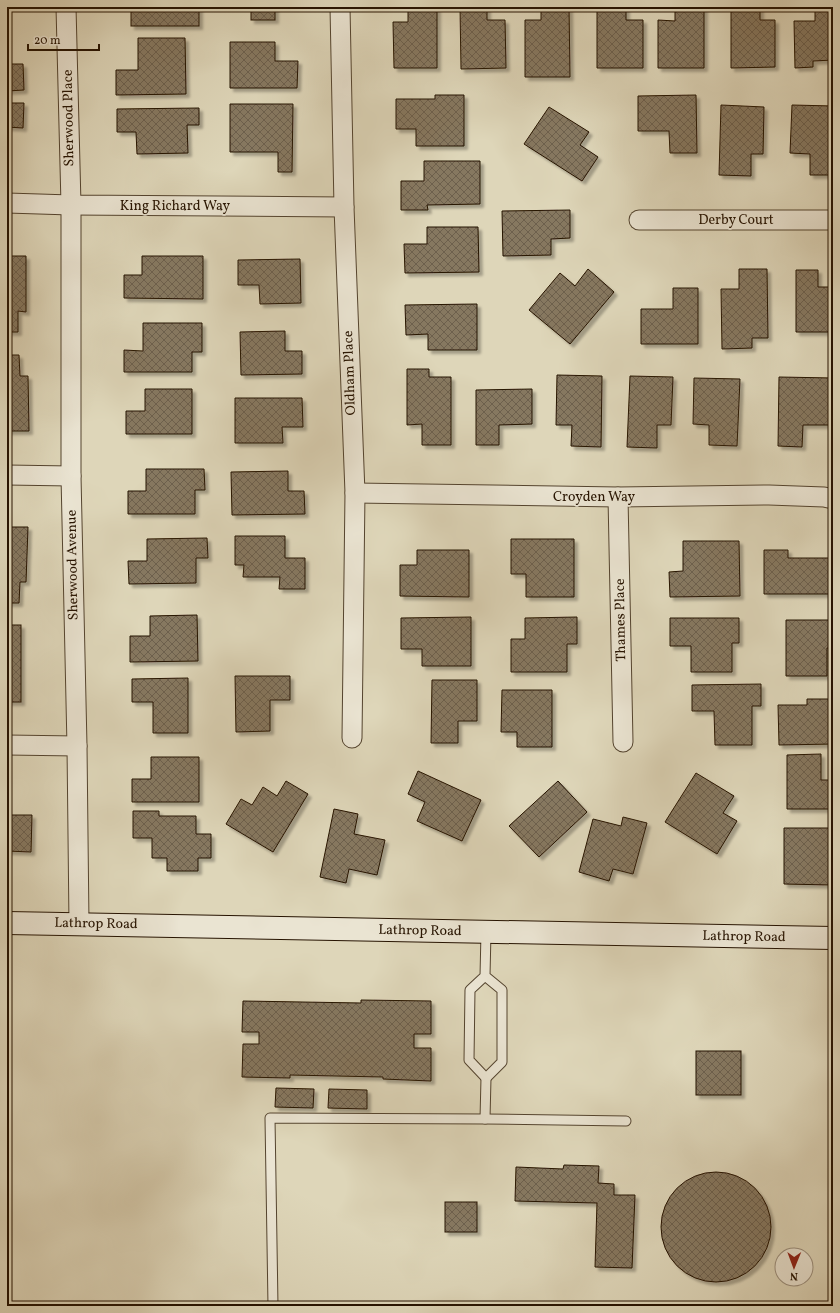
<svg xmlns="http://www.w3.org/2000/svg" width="840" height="1313" font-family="Vollkorn,serif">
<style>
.building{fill:url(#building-cross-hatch);stroke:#261301;filter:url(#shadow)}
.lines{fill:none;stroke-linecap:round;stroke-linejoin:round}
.service-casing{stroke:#54442f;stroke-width:11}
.minor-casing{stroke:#54442f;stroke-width:21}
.secondary-casing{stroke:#261301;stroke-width:24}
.service{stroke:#eae4d2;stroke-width:9}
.minor{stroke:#eae4d2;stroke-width:19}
.secondary{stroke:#eae4d2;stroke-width:22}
.labels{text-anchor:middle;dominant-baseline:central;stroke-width:3.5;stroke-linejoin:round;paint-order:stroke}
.street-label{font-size:14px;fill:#261301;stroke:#eae4d2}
</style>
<defs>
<pattern id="building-cross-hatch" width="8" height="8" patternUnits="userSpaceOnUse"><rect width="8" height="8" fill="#867861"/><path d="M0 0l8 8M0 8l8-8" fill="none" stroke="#6d614e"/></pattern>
<filter id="shadow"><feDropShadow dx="3.5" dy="3.5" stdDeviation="1" flood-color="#0004"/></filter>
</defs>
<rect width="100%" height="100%" fill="#ded6b9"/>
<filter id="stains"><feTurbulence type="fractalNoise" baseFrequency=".005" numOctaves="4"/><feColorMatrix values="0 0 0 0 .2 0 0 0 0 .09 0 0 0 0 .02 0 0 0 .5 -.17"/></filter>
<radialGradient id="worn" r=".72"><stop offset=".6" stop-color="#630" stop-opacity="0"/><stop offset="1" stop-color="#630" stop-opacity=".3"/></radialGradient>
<g class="building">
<rect x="131" y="7" width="68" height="19"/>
<rect x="251" y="7" width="24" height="13"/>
<polygon points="408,7 437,7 437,68 394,68 393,22 408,22"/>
<polygon points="460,7 487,7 487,20 505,20 506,68 461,69"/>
<polygon points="541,7 569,7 570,77 525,77 525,20 541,20"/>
<polygon points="597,7 626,7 626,20 643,20 643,68 597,68"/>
<polygon points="675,7 704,7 704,68 658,68 658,20 675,21"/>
<polygon points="731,7 760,7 760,20 775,20 775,67 731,68"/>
<polygon points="815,7 833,7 833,60 813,61 813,67 795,68 794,21 815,21"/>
<polygon points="138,38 185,38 186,94 116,95 116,70 138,70"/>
<polygon points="230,42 275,42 275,61 298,61 297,88 230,88"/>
<polygon points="7,64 23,64 24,90 7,91"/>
<polygon points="435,95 464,95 464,146 416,146 416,129 396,129 396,99 435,99"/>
<polygon points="696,95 697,153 670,153 669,131 638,131 638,96"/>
<polygon points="7,103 24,103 23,128 7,127"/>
<polygon points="230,104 293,104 292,172 278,172 278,152 230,152"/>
<polygon points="721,105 764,107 763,154 751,154 751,176 719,175"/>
<polygon points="792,105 833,106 833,175 810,175 810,154 790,153"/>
<polygon points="549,107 589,132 580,145 598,157 582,181 524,144"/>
<polygon points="199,108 199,125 187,125 188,153 137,154 136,132 117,132 117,109"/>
<polygon points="424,161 480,161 480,204 427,205 428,210 401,210 401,181 424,181"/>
<polygon points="570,210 570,238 551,239 551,255 503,256 502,211"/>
<polygon points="427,227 478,227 479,272 405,273 404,244 427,244"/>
<polygon points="7,256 26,256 26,312 18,311 18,332 7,332"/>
<polygon points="142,256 203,256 203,299 124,298 124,275 142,275"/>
<polygon points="300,259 301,303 260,304 259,285 238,285 238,260"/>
<polygon points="588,269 614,292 570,344 529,310 560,273 575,286"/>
<polygon points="739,269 767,269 768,338 752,338 752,348 722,349 721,289 739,289"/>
<polygon points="796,270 818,270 818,287 833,287 833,332 796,332"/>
<polygon points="673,288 698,288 698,344 641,344 641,309 673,309"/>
<polygon points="477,304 477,350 428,350 428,334 406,335 405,305"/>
<polygon points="143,323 202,323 202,352 192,352 192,372 124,372 124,350 143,351"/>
<polygon points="285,331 285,351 302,351 302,374 241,375 240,332"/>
<polygon points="7,355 19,355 20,376 28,376 29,431 7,431"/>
<polygon points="407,369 429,369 429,377 451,377 451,445 422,445 422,424 407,425"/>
<polygon points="557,375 602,376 601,447 571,446 572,425 556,425"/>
<polygon points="630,376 673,377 671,425 657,425 657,448 627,447"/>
<polygon points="779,377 833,378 832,425 803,425 802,447 778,446"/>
<polygon points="694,378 740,379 737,446 709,445 709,425 693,424"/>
<polygon points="145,389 192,389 192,434 126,434 126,411 145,411"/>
<polygon points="532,389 532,424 499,425 499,445 476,445 476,390"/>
<polygon points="235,398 302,398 303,427 282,427 283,443 235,443"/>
<polygon points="146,469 204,469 205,490 195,490 195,514 128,514 128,491 146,491"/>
<polygon points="288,471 288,491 304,491 305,514 232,515 231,472"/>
<polygon points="7,527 28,527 26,582 20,582 19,603 7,603"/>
<polygon points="235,536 285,536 285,558 305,558 305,589 279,589 280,577 243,577 244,565 235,565"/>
<polygon points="207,538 208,558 196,558 196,583 129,584 128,561 147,561 147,539"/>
<polygon points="511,539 574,539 574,597 526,597 526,574 511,574"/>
<polygon points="683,541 739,541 740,596 670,597 669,572 683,571"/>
<polygon points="417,550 469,550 469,597 400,596 400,565 417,565"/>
<polygon points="764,550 788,550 788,558 833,558 833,594 764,594"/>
<polygon points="197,615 198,661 130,662 130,636 150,636 150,616"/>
<polygon points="471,617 471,666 422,666 422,649 401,649 401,618"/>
<polygon points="577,617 577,644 567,644 567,672 511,672 511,639 525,639 525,618"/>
<polygon points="670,618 739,618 739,643 732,643 732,672 691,672 691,646 670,646"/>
<polygon points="786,620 833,620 833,648 827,648 827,676 786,676"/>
<rect x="7" y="625" width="14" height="77"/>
<polygon points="235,676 290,676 290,700 270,700 270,731 236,732"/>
<polygon points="188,678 188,733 153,733 153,702 132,702 132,679"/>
<polygon points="432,680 477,680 477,721 458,721 458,743 431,743"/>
<polygon points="761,684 761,706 752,706 752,745 715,745 714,711 692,711 692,685"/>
<polygon points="502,690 552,690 552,747 517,747 517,732 501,732"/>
<polygon points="807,699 833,699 833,744 779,745 778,705 807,705"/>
<polygon points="821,754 821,780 833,780 833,809 787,809 787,755"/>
<polygon points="151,757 199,757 199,802 132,802 132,779 151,779"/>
<polygon points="418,771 481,800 462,841 417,821 425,802 408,794"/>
<polygon points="696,773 734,796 723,813 737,821 717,854 665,822"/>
<polygon points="286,781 308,794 273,852 226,824 241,799 252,805 263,787 277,796"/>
<polygon points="558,781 587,812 539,857 509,826"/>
<polygon points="334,809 358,814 354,834 385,840 377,875 349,869 346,883 320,877"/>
<polygon points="133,811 159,811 159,816 196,816 196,834 211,834 211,858 198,858 198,871 167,871 167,858 152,858 152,838 133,838"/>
<polygon points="7,815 32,815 31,852 7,851"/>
<polygon points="623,817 647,823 633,874 613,869 609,881 579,872 593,819 621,826"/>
<polygon points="784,828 833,828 833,885 784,884"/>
<polygon points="361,1000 431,1001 431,1034 414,1034 414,1048 431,1048 431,1081 383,1079 383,1077 290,1075 290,1078 242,1077 243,1044 259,1044 259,1032 242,1032 243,1001 361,1003"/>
<rect x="696" y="1051" width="45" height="44"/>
<polygon points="276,1088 314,1089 313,1108 275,1107"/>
<polygon points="329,1089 367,1090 367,1109 328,1108"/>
<polygon points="564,1165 599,1166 598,1183 614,1184 614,1195 635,1195 632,1268 595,1267 597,1203 515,1201 516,1167 563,1169"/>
<circle cx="716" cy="1227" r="55"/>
<rect x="445" y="1202" width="32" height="30"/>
</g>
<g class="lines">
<defs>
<g id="service">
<polyline points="485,976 502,990 502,1062 486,1078 469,1060 470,990 485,976 486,932"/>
<polyline points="485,1119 626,1121"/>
<polyline points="273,1306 270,1118 485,1119 486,1078"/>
</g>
<g id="minor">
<polyline points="66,7 71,205 71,476 77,746 79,924"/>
<polyline points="340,7 344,207 355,493 352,738"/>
<polyline points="7,203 71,205 344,207"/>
<polyline points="639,220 833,220"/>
<polyline points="7,475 71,476"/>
<polyline points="355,493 618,497 769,495 824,497 833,499"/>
<polyline points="618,497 623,742"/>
<polyline points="7,745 77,746"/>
</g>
<polyline id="secondary" points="7,923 833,938"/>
</defs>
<use href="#service" class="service-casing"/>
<use href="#minor" class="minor-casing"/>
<use href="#secondary" class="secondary-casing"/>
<use href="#service" class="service"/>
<use href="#minor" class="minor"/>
<use href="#secondary" class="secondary"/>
</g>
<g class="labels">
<g class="street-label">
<text transform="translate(69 118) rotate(-91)">Sherwood Place</text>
<text x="175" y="206">King Richard Way</text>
<text x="736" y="220">Derby Court</text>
<text transform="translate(350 373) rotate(-92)">Oldham Place</text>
<text x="594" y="497">Croyden Way</text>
<text transform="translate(73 565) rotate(-91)">Sherwood Avenue</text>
<text transform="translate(621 620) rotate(-91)">Thames Place</text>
<text transform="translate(96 924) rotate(1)">Lathrop Road</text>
<text transform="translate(420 931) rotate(1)">Lathrop Road</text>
<text transform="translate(744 937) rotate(1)">Lathrop Road</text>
</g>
</g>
<rect width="840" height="1313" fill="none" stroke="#ded6b9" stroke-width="24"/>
<rect x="8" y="8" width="824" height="1297" fill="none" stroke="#261301" stroke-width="2"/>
<rect x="12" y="12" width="816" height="1289" fill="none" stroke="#261301"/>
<g transform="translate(794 1267) rotate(181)"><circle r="19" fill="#eae4d2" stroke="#9c907e"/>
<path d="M0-3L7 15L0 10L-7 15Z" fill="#8f2418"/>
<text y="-6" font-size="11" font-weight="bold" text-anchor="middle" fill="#261301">N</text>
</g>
<path d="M28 44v6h71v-6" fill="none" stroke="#261301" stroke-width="2"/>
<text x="34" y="44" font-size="12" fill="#261301" stroke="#eae4d2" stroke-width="3" paint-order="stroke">20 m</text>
<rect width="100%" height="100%" filter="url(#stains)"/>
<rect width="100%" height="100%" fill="url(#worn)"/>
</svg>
